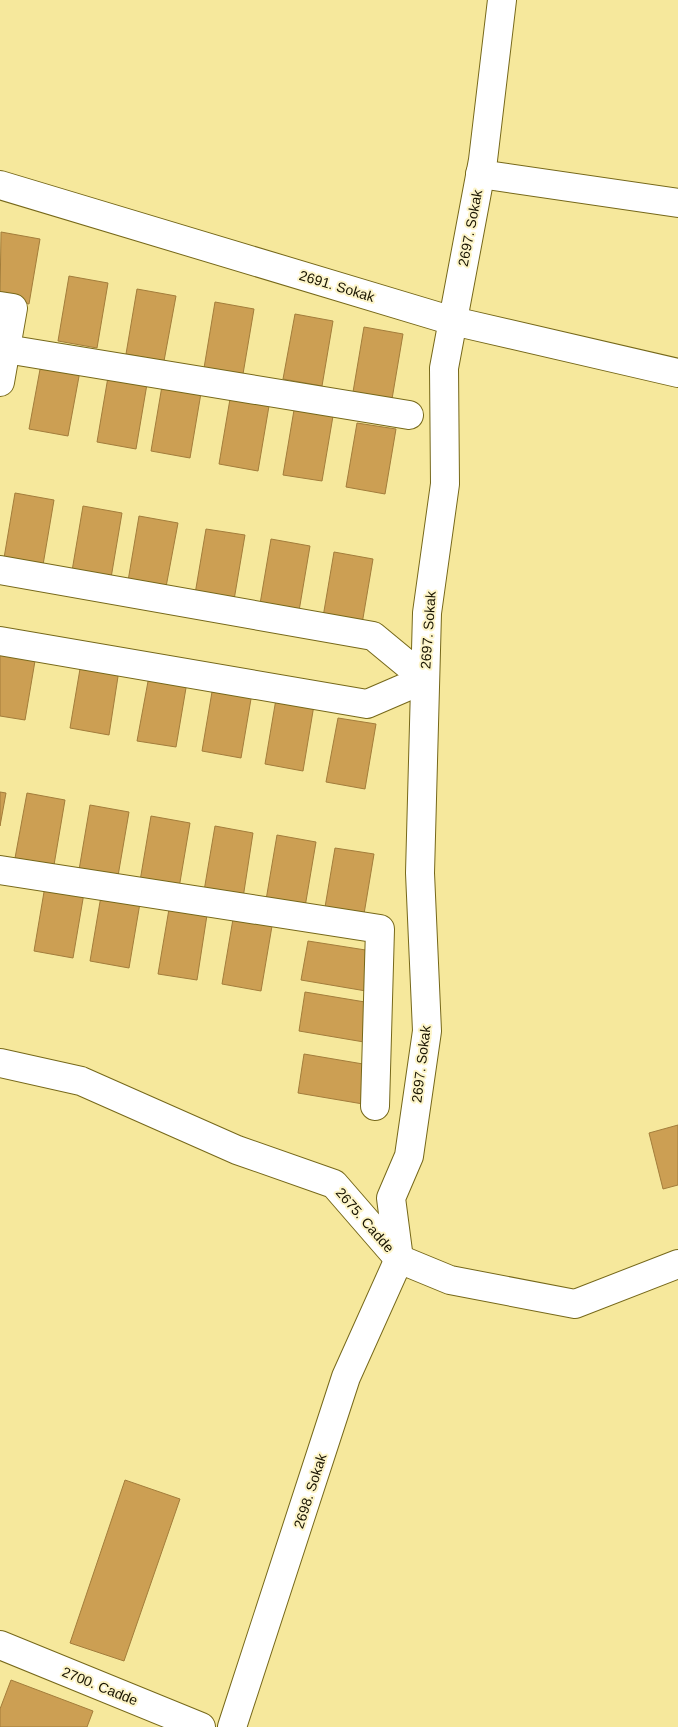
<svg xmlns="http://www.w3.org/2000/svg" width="678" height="1727" font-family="Arial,sans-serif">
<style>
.building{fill:#cc9f53;stroke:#a37d3b}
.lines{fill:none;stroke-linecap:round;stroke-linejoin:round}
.minor-casing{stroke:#76681a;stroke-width:30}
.minor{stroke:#fff;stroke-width:28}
.labels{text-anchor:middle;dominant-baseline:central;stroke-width:4;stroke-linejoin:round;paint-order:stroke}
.street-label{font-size:14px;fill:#191400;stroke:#fdf5c9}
</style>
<rect width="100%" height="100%" fill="#f6e89c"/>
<g class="building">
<polygon points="1,232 40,239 29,304 0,299"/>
<polygon points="69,276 108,283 97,348 58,341"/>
<polygon points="137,289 176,296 164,361 126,354"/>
<polygon points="215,302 254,309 243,374 204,368"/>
<polygon points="295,314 333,321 322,386 283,379"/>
<polygon points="364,327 403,334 392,399 353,392"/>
<polygon points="41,364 80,371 68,436 29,429"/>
<polygon points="108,377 147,384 136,449 97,442"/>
<polygon points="162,386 201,393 190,458 151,451"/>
<polygon points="230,399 269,406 258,471 219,464"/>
<polygon points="294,410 333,416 322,481 283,475"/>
<polygon points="357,423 396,429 385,494 346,487"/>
<polygon points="15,493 54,500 43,565 4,558"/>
<polygon points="83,506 122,513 111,578 72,571"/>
<polygon points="139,516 178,523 166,587 128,581"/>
<polygon points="206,529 245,535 234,600 195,594"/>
<polygon points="271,539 310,546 299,611 260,604"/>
<polygon points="334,552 373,559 362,624 323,617"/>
<polygon points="0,649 36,655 25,720 0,716"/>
<polygon points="81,663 119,670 109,735 70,728"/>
<polygon points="149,676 187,682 176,747 137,741"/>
<polygon points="213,686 252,693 241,758 202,751"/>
<polygon points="276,699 314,705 303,771 265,764"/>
<polygon points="338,718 376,724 365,789 326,782"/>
<polygon points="0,792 6,793 0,826"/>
<polygon points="27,793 65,800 54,865 15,858"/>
<polygon points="90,805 129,812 118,876 79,870"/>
<polygon points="151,816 190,823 179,888 140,881"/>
<polygon points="215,826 253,833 243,898 204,891"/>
<polygon points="277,835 316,842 305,907 266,900"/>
<polygon points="335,848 374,854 363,920 324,913"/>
<polygon points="45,886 84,893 73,958 34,951"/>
<polygon points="101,896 140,903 129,968 90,961"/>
<polygon points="169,909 207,915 197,980 158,974"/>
<polygon points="233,919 272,926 261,991 222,984"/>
<polygon points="308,941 372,951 366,991 301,980"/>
<polygon points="305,992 371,1003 364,1042 299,1031"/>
<polygon points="304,1054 369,1065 363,1104 298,1093"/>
<polygon points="678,1125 678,1185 663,1189 649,1133"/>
<polygon points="125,1480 180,1499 124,1661 70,1643"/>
<polygon points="11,1680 93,1711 87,1727 0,1727 0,1709"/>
</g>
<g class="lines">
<defs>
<g id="minor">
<polyline points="480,174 678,203"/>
<polyline points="0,185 453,321 678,373"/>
<polyline points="0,306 13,308 0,382"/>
<polyline points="6,349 409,415"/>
<polyline points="0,570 373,636 425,679 367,704 0,641"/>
<polyline points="0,870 380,929 375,1106"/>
<polyline points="0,1063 81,1081 237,1150 334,1184 399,1259 450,1280 575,1304 678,1264"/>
<polyline points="0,1645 201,1727"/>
<polyline points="232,1727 346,1377 399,1259 391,1198 409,1156 427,1031 420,873 427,613 445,484 444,368 483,160 502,0"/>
</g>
</defs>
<use href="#minor" class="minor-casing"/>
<use href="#minor" class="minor"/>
</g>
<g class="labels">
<g class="street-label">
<text transform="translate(470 228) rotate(-79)">2697. Sokak</text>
<text transform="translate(337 286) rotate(17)">2691. Sokak</text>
<text transform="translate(428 630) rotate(-86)">2697. Sokak</text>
<text transform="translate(421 1064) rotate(-83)">2697. Sokak</text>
<text transform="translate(365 1220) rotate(49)">2675. Cadde</text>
<text transform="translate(310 1491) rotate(-72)">2698. Sokak</text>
<text transform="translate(100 1686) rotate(22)">2700. Cadde</text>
</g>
</g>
</svg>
